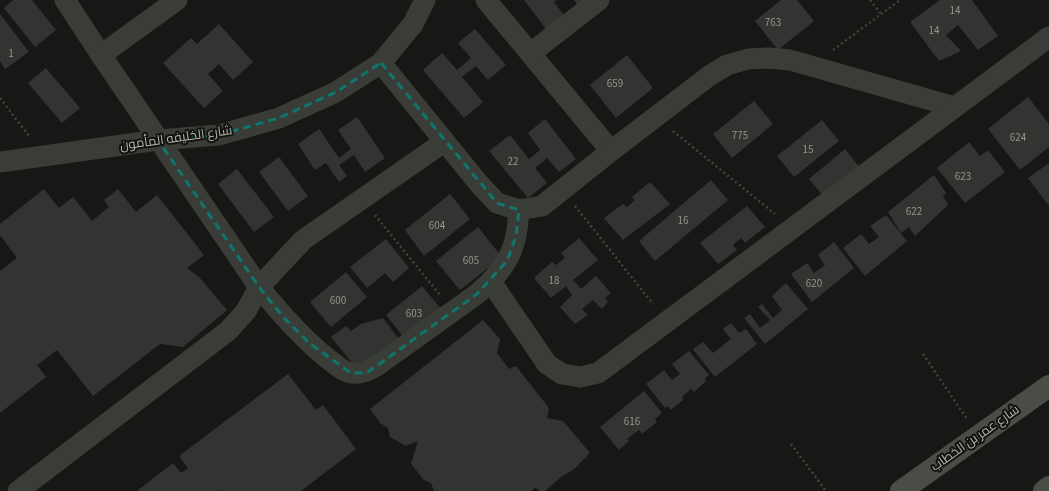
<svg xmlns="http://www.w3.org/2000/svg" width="1049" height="491" font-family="'Source Sans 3',Cairo,sans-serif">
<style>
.building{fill:#323431}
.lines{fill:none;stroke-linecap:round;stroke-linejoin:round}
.path{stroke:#41443d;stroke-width:2.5;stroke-dasharray:2 3;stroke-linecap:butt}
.street{stroke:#3a3d37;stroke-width:21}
.secondary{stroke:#4a4d45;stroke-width:22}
.marked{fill:none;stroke:#0f766e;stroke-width:3;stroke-dasharray:8 5;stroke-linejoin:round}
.labels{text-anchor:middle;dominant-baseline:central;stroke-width:4;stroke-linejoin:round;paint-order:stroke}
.number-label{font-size:11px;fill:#92978a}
.street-label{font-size:13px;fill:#b2b8a8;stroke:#121311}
</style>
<rect width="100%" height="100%" fill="#171816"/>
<g class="building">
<polygon points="13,0 32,0 56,30 35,47 4,8"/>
<polygon points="524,0 557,0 554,2 564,15 546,29"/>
<polygon points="574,0 588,0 579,7"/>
<polygon points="781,0 797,0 814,21 778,50 755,21"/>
<polygon points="940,0 972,0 998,36 978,50 958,25 946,35 961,51 939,61 910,22"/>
<polygon points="0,14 29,52 5,69 0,61"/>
<polygon points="219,24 253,62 233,80 219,64 208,74 223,91 204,108 163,63 191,38 197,44"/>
<polygon points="475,29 506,65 488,80 476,66 462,77 483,102 464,118 423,70 442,53 457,70 471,58 458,43"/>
<polygon points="627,55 653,88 616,118 590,85"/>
<polygon points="46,68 80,108 62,123 28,83"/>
<polygon points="1028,97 1049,124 1049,147 1020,170 988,129"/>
<polygon points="754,101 773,124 732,158 713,134"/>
<polygon points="357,117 385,158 365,172 354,155 339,165 347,176 339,182 326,163 315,170 298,144 319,129 339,158 351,149 338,130"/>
<polygon points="545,119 576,159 559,172 547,158 535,168 547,183 528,198 489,151 510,135 529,159 540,150 528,133"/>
<polygon points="822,120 839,141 794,177 777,156"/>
<polygon points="969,142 980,156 988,150 1005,172 965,203 937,168"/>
<polygon points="845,149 860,168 825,198 809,179"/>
<polygon points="279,157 308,196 288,211 259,172"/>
<polygon points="1049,163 1049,206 1028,178"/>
<polygon points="237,169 274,217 254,232 218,184"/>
<polygon points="934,175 946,193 943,196 948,205 915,236 909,227 901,233 888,212"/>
<polygon points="711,180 728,200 655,261 639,241"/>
<polygon points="650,182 670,204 623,240 604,218 623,204 627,207 635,200 632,197"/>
<polygon points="44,189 59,208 73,197 92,221 109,207 104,200 118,189 136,212 157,195 204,255 187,268 199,277 227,310 183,347 160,344 93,396 57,350 37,365 46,377 0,413 0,271 17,258 0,235 0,224"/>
<polygon points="450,194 470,219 424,256 405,230"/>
<polygon points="747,206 765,227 745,243 741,238 733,245 737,250 718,264 700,243"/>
<polygon points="886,215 907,241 865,276 843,248 861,234 869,244 879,237 870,226"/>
<polygon points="478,227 502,257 460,290 436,261"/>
<polygon points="579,238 598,260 573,280 581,289 596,276 611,293 605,298 608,302 602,309 593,300 582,309 588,315 575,324 560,307 572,295 566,286 551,298 534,278 552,262 556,265 565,258 561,253"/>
<polygon points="386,239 409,268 393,282 385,273 367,288 350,267"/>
<polygon points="834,242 854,268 812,302 791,274 807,263 814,273 825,265 818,255"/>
<polygon points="346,272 367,297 331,327 310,302"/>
<polygon points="786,283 808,309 765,344 744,318 750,314 760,328 770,320 758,307 762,304 773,318 782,310 772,296"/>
<polygon points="422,286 442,310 405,339 386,315"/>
<polygon points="383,318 401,342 358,370 331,337 346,326 351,331 361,324"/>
<polygon points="483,320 500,339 497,353 509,369 516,366 549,408 547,418 563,421 590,453 574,469 561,477 545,491 539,491 536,487 531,491 434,491 431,483 424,480 411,464 418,441 406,446 390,437 388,428 380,423 370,409"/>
<polygon points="731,323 739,333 746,329 757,344 715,377 693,349 703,342 713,353 731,339 723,329"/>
<polygon points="689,351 709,375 705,378 706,381 694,392 691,389 682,397 683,400 671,410 668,406 665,408 646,384 664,370 672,380 680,374 672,364"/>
<polygon points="288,374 316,410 323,405 356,449 301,491 220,491 219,490 217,491 137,491 173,463 181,473 188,468 179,456"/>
<polygon points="644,391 662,413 655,419 657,422 642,434 639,430 627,439 629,441 619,450 600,427"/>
</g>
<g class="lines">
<g class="path">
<polyline points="870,0 881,14"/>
<polyline points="833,50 900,0"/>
<polyline points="0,98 29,136"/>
<polyline points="673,131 775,214"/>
<polyline points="575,206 653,304"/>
<polyline points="375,215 440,295"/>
<polyline points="923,354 967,419"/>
<polyline points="791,444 826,491"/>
</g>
<g class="street">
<path d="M65 0 101 55 259 287C280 313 301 337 327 358 334 363 343 373 353 373 363 374 369 370 378 365L477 294C495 279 512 259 516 235 518 227 518 218 519 210"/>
<polyline points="486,0 611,151"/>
<polyline points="531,53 599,0"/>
<polyline points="101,55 177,0"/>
<polyline points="381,63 480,185 497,203 519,210 542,206 611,151 709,76 727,65 748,59 769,58 790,60 955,107"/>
<polyline points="0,162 158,140 219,135 279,118 336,92 381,63 413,24 425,0"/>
<polyline points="491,282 547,364 562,374 580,377 598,373 1049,37"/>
<polyline points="18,491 228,331 246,311 259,287 303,240 444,142"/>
</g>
<g class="secondary">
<polyline points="901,491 1049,386"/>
<polyline points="1044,491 1049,487"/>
</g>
</g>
<path class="marked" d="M381 63 497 203 519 210 516 236 507 261 477 294 378 365 366 373H351L309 343 283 317 259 287 158 140 219 135 279 118 336 92Z"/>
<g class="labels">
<g class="number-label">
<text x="955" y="10">14</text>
<text x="773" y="22">763</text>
<text x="934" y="30">14</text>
<text x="11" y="53">1</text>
<text x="615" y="83">659</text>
<text x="740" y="135">775</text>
<text x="1018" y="137">624</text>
<text x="808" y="149">15</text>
<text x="513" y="161">22</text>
<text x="963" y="176">623</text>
<text x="914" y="211">622</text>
<text x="683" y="220">16</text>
<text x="437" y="225">604</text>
<text x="471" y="260">605</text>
<text x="554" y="280">18</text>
<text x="814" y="283">620</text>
<text x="338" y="300">600</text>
<text x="414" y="313">603</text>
<text x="632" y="421">616</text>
</g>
<g class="street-label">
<text transform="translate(176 138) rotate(-8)">شارع الخليفه المأمون</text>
<text transform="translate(975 438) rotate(-35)">شارع عمر بن الخطاب</text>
</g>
</g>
</svg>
